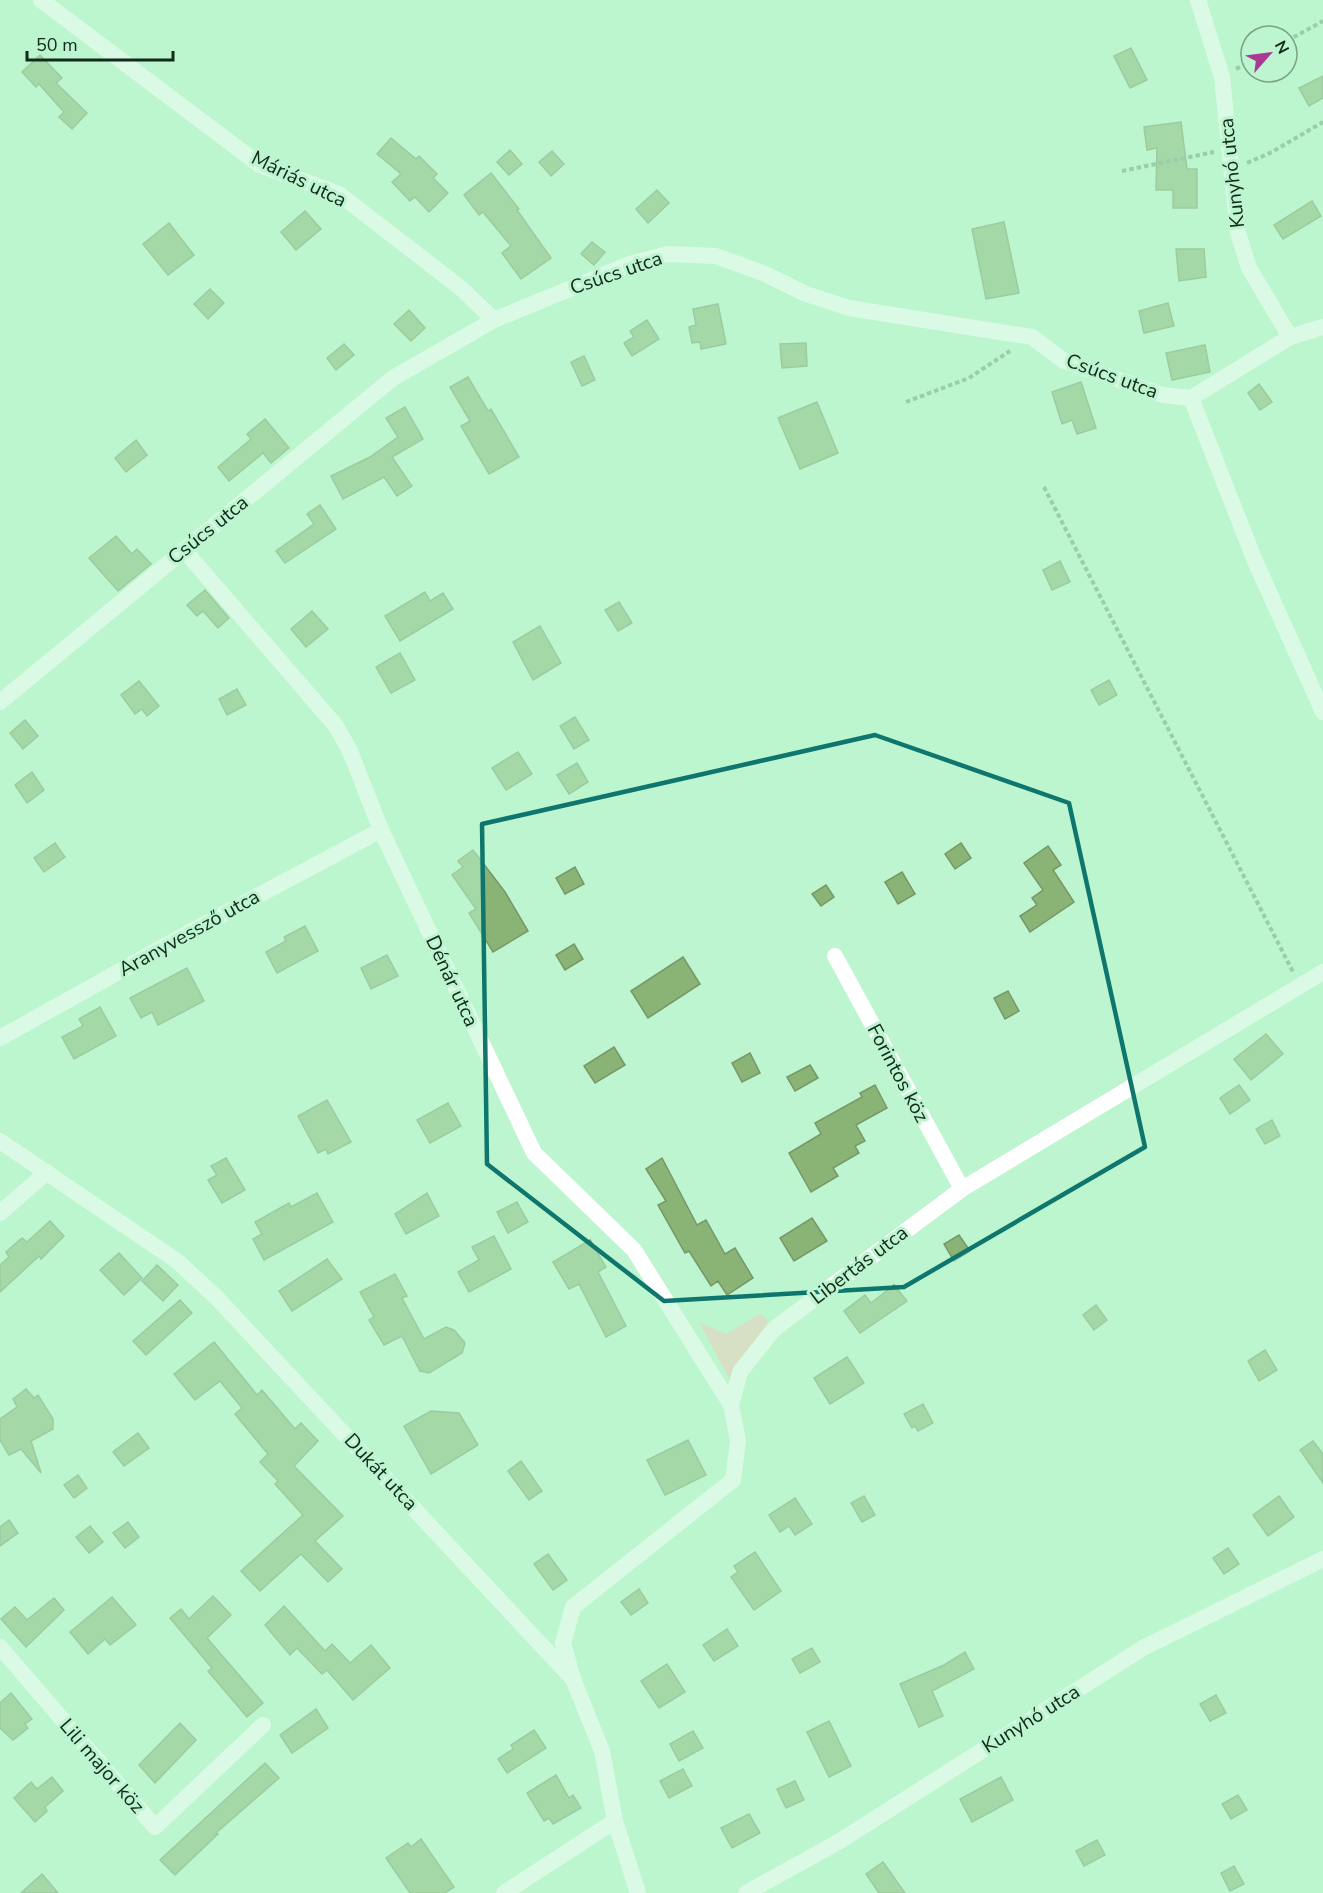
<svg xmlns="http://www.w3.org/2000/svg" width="1323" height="1893" font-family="'Nunito Sans',sans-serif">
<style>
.green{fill:#f8c5b8}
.building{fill:#8ab475;stroke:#779768;stroke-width:1.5}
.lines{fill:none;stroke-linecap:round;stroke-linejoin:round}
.path{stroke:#719b80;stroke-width:4;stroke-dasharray:4.5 3;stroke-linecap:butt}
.minor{stroke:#fff;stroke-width:16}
.marked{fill:none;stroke:#0f766e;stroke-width:4.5;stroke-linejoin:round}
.labels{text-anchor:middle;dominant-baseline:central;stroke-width:6;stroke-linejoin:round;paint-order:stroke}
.street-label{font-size:20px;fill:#12291b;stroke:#bcf5cf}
</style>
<rect width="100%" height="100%" fill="#bcf5cf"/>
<polygon class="green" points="761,1313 770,1324 732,1384 699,1322 726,1334"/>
<g class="building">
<polygon points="1131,48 1147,80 1130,88 1114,56"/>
<polygon points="40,55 62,78 56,83 87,113 72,129 59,117 64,112 39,84 36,87 22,72"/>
<polygon points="1323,76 1323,98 1309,106 1299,88"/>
<polygon points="1181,122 1187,169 1197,169 1197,208 1173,208 1173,190 1156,190 1157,148 1147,150 1144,127"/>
<polygon points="391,138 416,159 419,156 437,174 433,178 448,193 429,212 415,197 410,201 392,182 401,174 377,154"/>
<polygon points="510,150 522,164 509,175 497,162"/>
<polygon points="552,151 564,164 551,176 539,162"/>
<polygon points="491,173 519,209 517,210 551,258 521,279 502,253 511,246 483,212 479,215 464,195"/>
<polygon points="657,190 669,203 648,223 636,209"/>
<polygon points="1312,201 1321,216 1283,239 1274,225"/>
<polygon points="305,211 321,229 296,250 281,232"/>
<polygon points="1004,222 1019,293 986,299 972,229"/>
<polygon points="169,223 194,255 168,275 143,244"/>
<polygon points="592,242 605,252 594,265 581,254"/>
<polygon points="1176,249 1204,249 1206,277 1179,281"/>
<polygon points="210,289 224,303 208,319 194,304"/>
<polygon points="1168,303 1174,326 1144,333 1139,311"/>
<polygon points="718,304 726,344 701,349 700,342 692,343 689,327 696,325 693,309"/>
<polygon points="409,310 425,328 411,341 394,324"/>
<polygon points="647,320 659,339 632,356 624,343 634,337 630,331"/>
<polygon points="806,343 807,366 782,368 780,344"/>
<polygon points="344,344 354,355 336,370 327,358"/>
<polygon points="1205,345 1210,372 1172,380 1166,353"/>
<polygon points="584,356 595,380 582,386 571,362"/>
<polygon points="468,377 488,411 491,409 519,457 489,474 461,426 470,421 450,387"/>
<polygon points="1081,382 1096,428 1077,434 1072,420 1062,424 1052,392"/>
<polygon points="1259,384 1272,402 1260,410 1248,393"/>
<polygon points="817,402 838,453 800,469 778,418"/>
<polygon points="405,407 423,439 392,457 412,486 397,496 384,477 343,499 331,476 370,457 398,437 386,418"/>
<polygon points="265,419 289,448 271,463 263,453 229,481 218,467 251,439 247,434"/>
<polygon points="136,440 147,455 126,472 115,458"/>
<polygon points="320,505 336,529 285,563 276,551 314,524 307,514"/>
<polygon points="116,536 132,554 137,549 151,564 118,591 89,558"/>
<polygon points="1060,561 1070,582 1052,590 1043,570"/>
<polygon points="205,590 229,618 218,628 203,611 197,616 187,605"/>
<polygon points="425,592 430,601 443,593 453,609 400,641 385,616"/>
<polygon points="619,602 632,623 618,631 605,610"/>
<polygon points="312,611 328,629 306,647 291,629"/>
<polygon points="540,626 561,663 533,680 513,642"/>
<polygon points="400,653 415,680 391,693 376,667"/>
<polygon points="1109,680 1117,695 1099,705 1091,690"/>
<polygon points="139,681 159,706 147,716 142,709 135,714 121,695"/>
<polygon points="237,689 246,705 227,715 219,699"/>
<polygon points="575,717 589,740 574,749 560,726"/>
<polygon points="25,720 38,736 23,749 10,733"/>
<polygon points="518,752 532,774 506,790 492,768"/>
<polygon points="577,763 588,782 569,794 557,775"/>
<polygon points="32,772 44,790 27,803 15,785"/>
<polygon points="55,843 65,857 44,872 34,858"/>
<polygon points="961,843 971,858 955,869 945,854"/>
<polygon points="1048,846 1061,865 1053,870 1074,902 1030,932 1020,916 1037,905 1032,898 1043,890 1024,863"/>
<polygon points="473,850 505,892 528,931 493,952 469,913 476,909 452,875 463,867 458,861"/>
<polygon points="575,867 584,884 565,894 556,878"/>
<polygon points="902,872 915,894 898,904 885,882"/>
<polygon points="826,885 834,897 821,906 812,894"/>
<polygon points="305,926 318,951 277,973 266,952 286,941 284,937"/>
<polygon points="574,944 583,959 565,970 556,955"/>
<polygon points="387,955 398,976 371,989 361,968"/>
<polygon points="683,957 700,984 648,1018 631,991"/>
<polygon points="187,968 204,1001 158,1025 152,1012 141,1018 130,998"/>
<polygon points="1008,991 1019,1011 1005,1019 994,998"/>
<polygon points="100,1007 116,1036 74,1059 62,1037 83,1026 79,1019"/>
<polygon points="1266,1034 1283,1054 1251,1080 1234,1059"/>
<polygon points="614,1047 625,1065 595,1083 584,1066"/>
<polygon points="750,1053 760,1073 742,1082 732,1063"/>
<polygon points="810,1065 818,1078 795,1091 787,1077"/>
<polygon points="875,1085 887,1108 856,1125 865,1141 855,1146 859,1153 833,1168 838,1176 811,1192 789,1153 821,1134 815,1123 862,1097 860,1093"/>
<polygon points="1239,1085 1250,1100 1230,1114 1220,1098"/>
<polygon points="327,1100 351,1142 328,1154 326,1149 318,1153 298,1116"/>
<polygon points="448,1103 461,1126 430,1143 417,1120"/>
<polygon points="1272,1120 1280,1136 1265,1144 1256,1129"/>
<polygon points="226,1158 245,1190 222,1203 208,1180 217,1175 211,1166"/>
<polygon points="662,1158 697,1225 706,1220 725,1254 735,1248 753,1278 727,1295 718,1281 711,1286 689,1251 685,1253 658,1205 666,1201 646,1169"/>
<polygon points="317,1193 333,1222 264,1260 253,1239 262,1234 255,1222 289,1203 291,1207"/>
<polygon points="427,1193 439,1216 406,1234 395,1214"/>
<polygon points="517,1202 528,1222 508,1233 497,1212"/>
<polygon points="812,1218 827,1241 794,1261 780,1238"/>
<polygon points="50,1221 64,1236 41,1259 39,1256 0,1292 0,1265 9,1257 6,1252 22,1238 27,1242"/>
<polygon points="959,1235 970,1251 954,1261 944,1244"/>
<polygon points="494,1236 511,1269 469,1292 458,1272 479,1260 472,1247"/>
<polygon points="590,1240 606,1267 598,1272 626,1326 606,1337 579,1284 569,1289 553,1262"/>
<polygon points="119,1253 142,1278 124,1295 100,1270"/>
<polygon points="327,1259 342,1279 292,1311 279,1291"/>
<polygon points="157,1265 178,1285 163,1301 142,1281"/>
<polygon points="395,1274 407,1296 402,1298 424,1339 446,1327 454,1330 465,1343 462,1353 429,1373 420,1371 402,1336 384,1345 369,1320 374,1317 360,1292"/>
<polygon points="894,1285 907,1301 860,1333 844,1311 865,1295 871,1303"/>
<polygon points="180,1300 192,1313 146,1355 133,1341"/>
<polygon points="1096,1305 1107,1320 1094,1330 1083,1315"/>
<polygon points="214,1342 257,1395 262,1390 295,1429 301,1423 318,1441 294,1466 343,1516 315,1541 342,1569 328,1582 301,1554 260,1591 241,1571 303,1515 275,1484 278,1481 260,1462 268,1454 235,1414 242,1408 220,1381 195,1400 174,1374"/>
<polygon points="1265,1350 1277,1370 1259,1381 1248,1361"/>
<polygon points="847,1357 864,1383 830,1404 814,1378"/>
<polygon points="26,1389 34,1398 38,1395 53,1419 53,1429 31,1441 41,1473 21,1449 9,1455 0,1440 0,1419 17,1407 13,1399"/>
<polygon points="923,1404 933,1423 918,1431 915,1426 912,1428 904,1414"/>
<polygon points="431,1411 459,1413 478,1445 431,1474 404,1426"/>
<polygon points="138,1433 149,1448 124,1466 113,1452"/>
<polygon points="688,1440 706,1475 665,1495 647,1460"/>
<polygon points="1313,1441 1323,1454 1323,1483 1300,1450"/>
<polygon points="521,1461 542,1491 529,1500 508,1471"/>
<polygon points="78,1475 87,1488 74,1498 64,1485"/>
<polygon points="864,1496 875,1515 862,1522 851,1503"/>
<polygon points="1279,1496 1294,1517 1268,1536 1253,1515"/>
<polygon points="795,1498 812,1524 795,1535 789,1526 780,1532 769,1515"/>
<polygon points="9,1520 18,1533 0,1546 0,1527"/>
<polygon points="128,1522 139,1537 125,1548 113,1533"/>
<polygon points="90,1526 103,1542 89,1553 76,1537"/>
<polygon points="1228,1548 1239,1564 1224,1574 1213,1558"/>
<polygon points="755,1552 781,1591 754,1610 731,1577 738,1572 734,1566"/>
<polygon points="548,1554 567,1580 553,1590 534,1564"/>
<polygon points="639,1589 648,1603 631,1615 621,1602"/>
<polygon points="213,1596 231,1615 207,1638 263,1703 247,1717 208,1671 212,1668 170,1618 181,1609 189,1619"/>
<polygon points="112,1597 136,1625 110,1645 105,1639 88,1654 70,1632"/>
<polygon points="54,1598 64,1610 26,1647 1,1619 15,1607 27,1620"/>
<polygon points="284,1606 325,1651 332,1644 350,1663 371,1645 390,1668 353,1700 327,1670 322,1674 297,1648 290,1655 265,1625"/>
<polygon points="727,1629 738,1646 714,1661 703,1645"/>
<polygon points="812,1648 820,1662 800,1673 792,1659"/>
<polygon points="965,1652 974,1669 932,1691 943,1716 919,1727 900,1684 944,1665"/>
<polygon points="667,1664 685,1692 659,1708 641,1681"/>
<polygon points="11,1693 32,1719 25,1724 28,1728 13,1740 0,1728 0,1703"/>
<polygon points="1216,1695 1226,1713 1210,1721 1200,1704"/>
<polygon points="316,1709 328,1728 292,1753 280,1735"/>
<polygon points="829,1721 851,1766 829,1777 807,1732"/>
<polygon points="180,1723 196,1740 155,1783 139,1765"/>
<polygon points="534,1730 546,1748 507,1773 498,1759 513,1749 511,1745"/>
<polygon points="693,1731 703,1748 679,1761 670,1744"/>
<polygon points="265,1763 279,1778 216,1833 218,1834 175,1875 160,1860"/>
<polygon points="683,1769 692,1786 669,1798 660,1781"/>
<polygon points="556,1775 569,1798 573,1795 581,1808 553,1824 549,1818 544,1821 527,1793"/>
<polygon points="52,1777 63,1791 45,1807 47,1811 35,1822 14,1798 31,1782 37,1789"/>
<polygon points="1001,1777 1013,1800 972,1822 960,1799"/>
<polygon points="795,1781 804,1800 786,1808 777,1789"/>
<polygon points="1238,1795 1247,1810 1231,1819 1222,1804"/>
<polygon points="749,1814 760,1833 732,1848 721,1828"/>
<polygon points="421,1839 454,1887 445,1893 410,1893 386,1858 408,1843 411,1847"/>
<polygon points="1097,1840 1105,1855 1084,1866 1076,1851"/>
<polygon points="883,1862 905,1893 879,1893 866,1874"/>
<polygon points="1234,1866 1244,1884 1230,1891 1221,1873"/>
<polygon points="42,1874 58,1893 21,1893"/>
</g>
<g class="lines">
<g class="path">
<polyline points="1287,41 1323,21"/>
<polyline points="1236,69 1251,61"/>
<polyline points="1247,163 1272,152 1323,122"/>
<polyline points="1122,171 1214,152"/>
<polyline points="906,402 969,378 1010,351"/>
<polyline points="1044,487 1293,972"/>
</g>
<g class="minor">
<polyline points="41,0 260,165 339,194 462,289 494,320"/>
<polyline points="1198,0 1222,77 1238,233 1249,268 1290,337"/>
<polyline points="1191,398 1255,561 1323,712"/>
<polyline points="184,550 336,726 350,751 381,830 534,1153 634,1250 731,1405"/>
<polyline points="0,702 393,378 494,320 630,264 668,254 716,256 765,274 806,294 849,308 1032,337 1064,361 1163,395 1191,398 1290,337 1323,327"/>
<polyline points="835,956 962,1189"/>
<polyline points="0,1038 188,933 381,830"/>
<polyline points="0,1141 177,1261 216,1297 573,1679 602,1751 615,1821 638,1893"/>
<polyline points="0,1213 47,1172"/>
<polyline points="0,1647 155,1827 263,1725"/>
<polyline points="573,1679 563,1643 573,1607 733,1480 738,1441 731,1405 740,1372 774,1329 962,1189 1323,972"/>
<polyline points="504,1893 615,1821"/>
<polyline points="746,1893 840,1841 1143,1648 1323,1559"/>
</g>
</g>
<path d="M0 0H1323V1893H0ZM875 735 1069 803 1145 1147 904 1287 664 1301 487 1164 482 824Z" fill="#bcf5cf" fill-opacity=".55" fill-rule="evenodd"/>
<path class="marked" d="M875 735 1069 803 1145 1147 904 1287 664 1301 487 1164 482 824Z"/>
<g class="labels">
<g class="street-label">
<text transform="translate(1232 173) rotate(-96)">Kunyhó utca</text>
<text transform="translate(299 179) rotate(26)">Máriás utca</text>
<text transform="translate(616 273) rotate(-19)">Csúcs utca</text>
<text transform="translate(1112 376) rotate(20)">Csúcs utca</text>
<text transform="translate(208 530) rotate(-39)">Csúcs utca</text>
<text transform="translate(189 933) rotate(-29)">Aranyvessző utca</text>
<text transform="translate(452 981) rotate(65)">Dénár utca</text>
<text transform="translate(898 1073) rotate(62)">Forintos köz</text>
<text transform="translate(859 1265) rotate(-37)">Libertás utca</text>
<text transform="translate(381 1472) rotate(47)">Dukát utca</text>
<text transform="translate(1031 1719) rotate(-32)">Kunyhó utca</text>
<text transform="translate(102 1766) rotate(49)">Lili major köz</text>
</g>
</g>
<g transform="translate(1269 54) rotate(62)"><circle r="28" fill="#bcf5cf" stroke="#78a387" stroke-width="1.5"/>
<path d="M0-4.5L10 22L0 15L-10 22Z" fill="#aa3996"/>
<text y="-9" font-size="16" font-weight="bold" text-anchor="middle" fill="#12291b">N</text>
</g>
<path d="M27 51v9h146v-9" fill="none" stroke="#12291b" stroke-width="3"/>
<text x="36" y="51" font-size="18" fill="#12291b" stroke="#bcf5cf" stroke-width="4.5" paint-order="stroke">50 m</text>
</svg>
